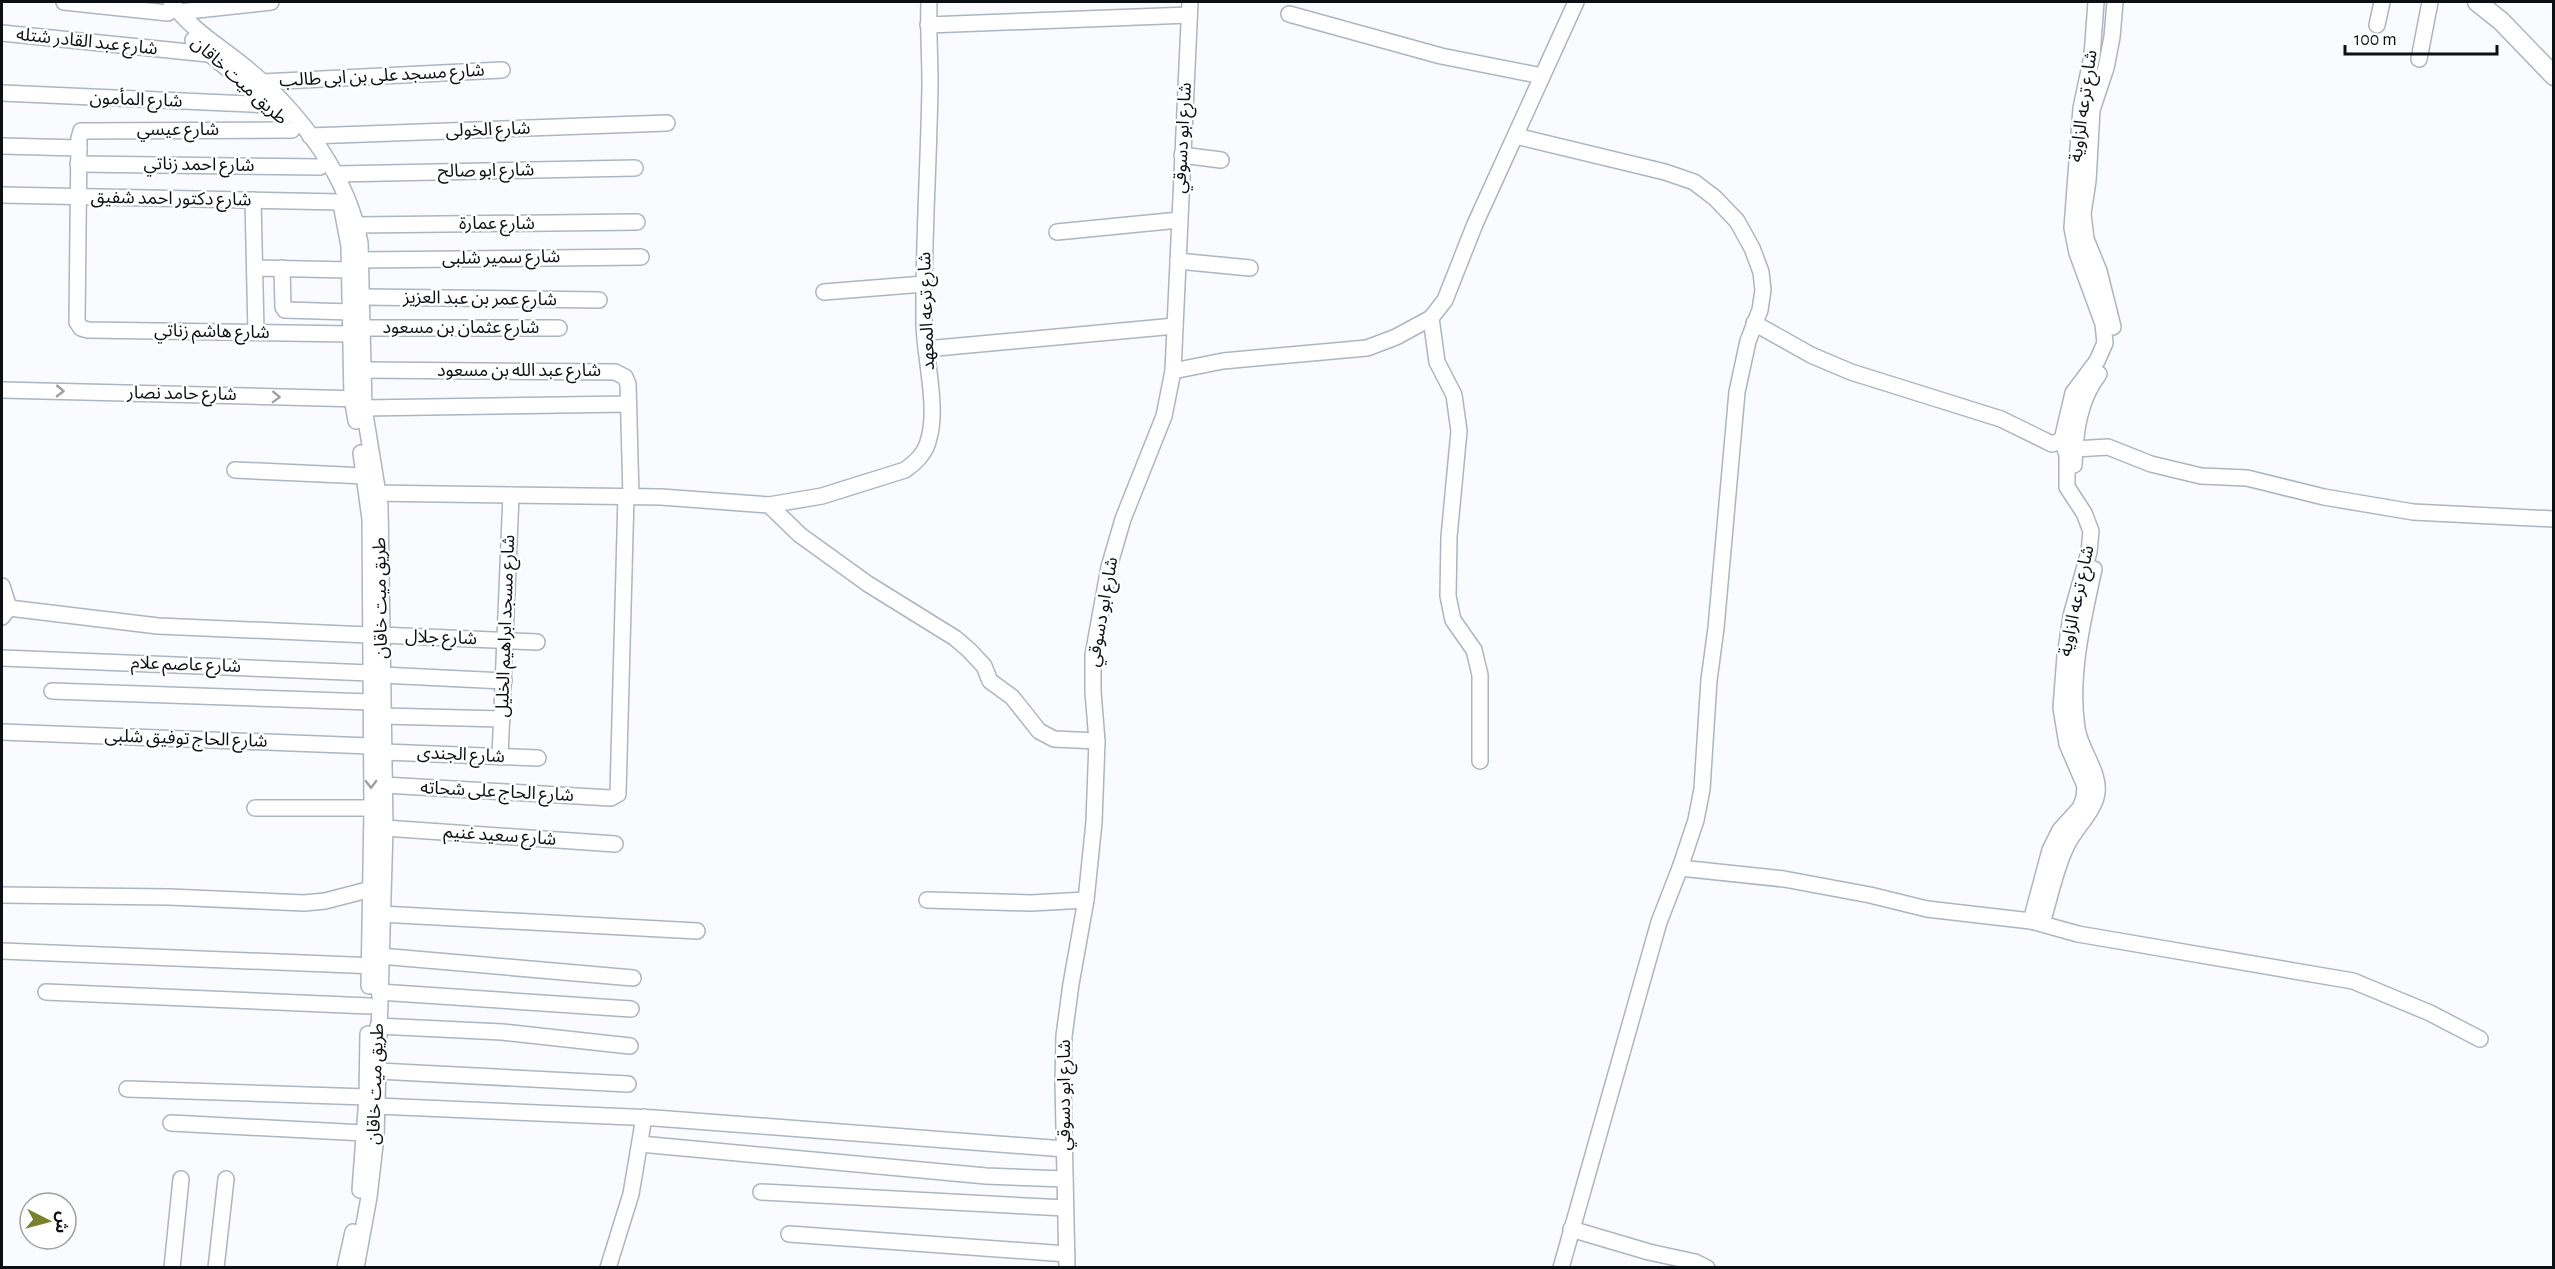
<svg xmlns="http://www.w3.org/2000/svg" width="2555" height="1269" font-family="'Alegreya Sans','Noto Sans Arabic',sans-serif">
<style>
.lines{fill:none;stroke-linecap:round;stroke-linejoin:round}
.minor-casing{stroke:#acb5c1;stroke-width:18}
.major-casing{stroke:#acb5c1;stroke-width:21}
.minor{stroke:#fff;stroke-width:15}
.major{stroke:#fff;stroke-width:18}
.oneway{stroke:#9e9fa1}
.labels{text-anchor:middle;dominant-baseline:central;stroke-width:5;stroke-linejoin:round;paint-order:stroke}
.street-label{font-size:18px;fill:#0c0f13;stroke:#fff}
</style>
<rect width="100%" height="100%" fill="#f9fbfe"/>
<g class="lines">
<defs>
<g id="minor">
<polyline points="64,2 168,13"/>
<path d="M171 2C194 33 222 47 250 71 300 113 349 177 360 243L364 408 380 506 385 828 376 1136 369 1197 356 1268"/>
<polyline points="179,12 271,2"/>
<polyline points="1289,14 1441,56 1542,76"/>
<polyline points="928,25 1189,15"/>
<polyline points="2377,25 2382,2"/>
<polyline points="2,33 208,54"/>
<polyline points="193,40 271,105 283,119"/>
<polyline points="2419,59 2430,2"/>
<polyline points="262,82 502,70"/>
<polyline points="2,93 271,105"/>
<polyline points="292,130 81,131 79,138 77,322 81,328 88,330 351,334"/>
<polyline points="310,136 667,123"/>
<polyline points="1516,136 1665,172 1694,182 1715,198 1737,221 1752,248 1761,272 1763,290 1760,310 1748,341 1737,392 1716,628 1709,680 1702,789 1696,820 1680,868"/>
<polyline points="2,146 79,148"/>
<polyline points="1182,155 1221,160"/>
<polyline points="78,164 320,167"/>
<polyline points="336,174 635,168"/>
<polyline points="2,195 340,202"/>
<polyline points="253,200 256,332"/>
<polyline points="342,209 349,246 352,398 356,421"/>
<polyline points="357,225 637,222"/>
<polyline points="1057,232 1179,220"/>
<polyline points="361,260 641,257"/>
<polyline points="1178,261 1250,268"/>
<polyline points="255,268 350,270"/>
<polyline points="282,268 283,307 285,310 351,312"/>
<polyline points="824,292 924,284"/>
<polyline points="362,297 599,300"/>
<polyline points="1431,318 1437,362 1454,395 1459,431 1449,537 1448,596 1453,620 1474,650 1480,675 1480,761"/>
<polyline points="1754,323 1811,355 1851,372 2001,419 2052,444 2062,440"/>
<polyline points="2113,327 2099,271 2086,239 2083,214 2088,181 2092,110 2106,68 2112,37 2115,2"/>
<polyline points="362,328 559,328"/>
<polyline points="926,349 1175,326"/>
<polyline points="363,370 615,372 625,377 628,384 631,497"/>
<polyline points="1173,371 1223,361 1367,348 1396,337 1431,318 1445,300 1475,224 1576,2"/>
<polyline points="2,390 361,399"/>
<polyline points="364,408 628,404"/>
<polyline points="2075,449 2108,447 2151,464 2201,476 2247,478 2324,497 2413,512 2554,519"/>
<polyline points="361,453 370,519 372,808 369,986"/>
<path d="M2074 465C2075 433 2079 400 2099 374"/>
<polyline points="235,470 365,476"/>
<polyline points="371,493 661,497 769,505 800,535 868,584 955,638 969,650 984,666 990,681 1012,697 1039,731 1054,739 1097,741"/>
<path d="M769 505 822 496 905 470C916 462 926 453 929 438 938 407 925 358 924 325 923 244 929 164 930 83 930 56 928 29 929 2"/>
<polyline points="2,586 9,608"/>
<polyline points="2,617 9,608 158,626 369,635"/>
<polyline points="381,635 537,642"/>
<polyline points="2,658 370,673"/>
<polyline points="382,675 504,681"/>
<polyline points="52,691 370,702"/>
<polyline points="383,716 502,719"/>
<polyline points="2,732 370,746"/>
<polyline points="384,752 538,758"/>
<polyline points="500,757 511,495"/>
<polyline points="384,785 611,798 618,794 626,496"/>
<polyline points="255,808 372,808"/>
<polyline points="385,828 615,844"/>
<polyline points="2,895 169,897 304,903 325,901 379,887"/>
<polyline points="927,900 1031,903 1086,900"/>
<polyline points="381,914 697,931"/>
<polyline points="2031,921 2050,850 2060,830 2080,808 2084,798 2085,786 2067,744 2061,708 2065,656 2071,616 2089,552 2091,531 2084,513 2067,487 2067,455 2062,440 2073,393 2097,361 2105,343 2103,324 2077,253 2072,228 2081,108 2092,56 2096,2"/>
<path d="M2042 923C2050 898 2055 869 2067 845 2075 828 2094 812 2097 793 2100 772 2080 750 2077 728 2069 676 2083 620 2094 569"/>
<polyline points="2,951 376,966"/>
<polyline points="380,956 633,978"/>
<polyline points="46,992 369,1006"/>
<polyline points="379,992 631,1009"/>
<polyline points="378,1026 502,1032 630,1046"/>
<polyline points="378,1071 628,1084"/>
<polyline points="127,1089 367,1097"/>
<polyline points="377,1106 655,1118 1065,1149"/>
<polyline points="171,1123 364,1133"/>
<polyline points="640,1144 986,1176 1065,1179"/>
<polyline points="360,1190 367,1097 368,1034"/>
<polyline points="761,1192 1065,1208"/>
<polyline points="1571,1229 1649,1252 1695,1262 1707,1268"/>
<polyline points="789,1234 1067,1254"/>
<polyline points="172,1268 181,1179"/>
<polyline points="216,1268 226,1179"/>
<polyline points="345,1268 353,1232"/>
<polyline points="608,1268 631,1194 644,1117"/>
<polyline points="1067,1268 1063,1082 1064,1036 1071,984 1086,900 1094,822 1097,741 1093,692 1093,655 1109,567 1123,519 1164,416 1173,371 1190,2"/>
<polyline points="1561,1268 1659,922 1680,868 1784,879 1870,895 1927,909 2031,921 2078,934 2353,981 2430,1013 2480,1039"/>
</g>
<polyline id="major" points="2477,2 2501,21 2554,76"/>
</defs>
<use href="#minor" class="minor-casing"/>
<use href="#major" class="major-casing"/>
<use href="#minor" class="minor"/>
<use href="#major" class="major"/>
</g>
<defs><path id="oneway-chevron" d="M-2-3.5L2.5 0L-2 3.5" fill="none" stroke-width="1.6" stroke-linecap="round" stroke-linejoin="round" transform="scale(1.5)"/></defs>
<g class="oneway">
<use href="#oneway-chevron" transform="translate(60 391) rotate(1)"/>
<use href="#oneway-chevron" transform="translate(276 397) rotate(2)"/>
<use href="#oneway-chevron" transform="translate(371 784) rotate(89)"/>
</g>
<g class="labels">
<g class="street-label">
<text transform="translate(87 42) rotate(6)">شارع عبد القادر شتله</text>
<text transform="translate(382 76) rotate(-3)">شارع مسجد على بن ابى طالب</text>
<text transform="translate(239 81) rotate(42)">طريق ميت خاقان</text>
<text transform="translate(136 100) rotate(2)">شارع المأمون</text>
<text transform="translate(2084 106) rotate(-82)">شارع ترعه الزاوية</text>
<text x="178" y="130">شارع عيسي</text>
<text transform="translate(488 130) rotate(-2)">شارع الخولى</text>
<text transform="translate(1183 138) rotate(-87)">شارع ابو دسوقي</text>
<text transform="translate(199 165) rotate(1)">شارع احمد زناتي</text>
<text transform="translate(486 171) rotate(-1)">شارع ابو صالح</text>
<text transform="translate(171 199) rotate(1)">شارع دكتور احمد شفيق</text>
<text x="497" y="224">شارع عمارة</text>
<text transform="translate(501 258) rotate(-1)">شارع سمير شلبى</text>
<text transform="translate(480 299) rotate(1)">شارع عمر بن عبد العزيز</text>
<text transform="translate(927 311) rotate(-92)">شارع ترعه المعهد</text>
<text x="461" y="328">شارع عثمان بن مسعود</text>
<text transform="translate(212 332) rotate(1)">شارع هاشم زناتي</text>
<text x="519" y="371">شارع عبد الله بن مسعود</text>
<text transform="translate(182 394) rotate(1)">شارع حامد نصار</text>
<text transform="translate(381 598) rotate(-91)">طريق ميت خاقان</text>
<text transform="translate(2077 601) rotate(-78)">شارع ترعه الزاوية</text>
<text transform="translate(1103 612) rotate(-80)">شارع ابو دسوقي</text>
<text transform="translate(506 626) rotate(-88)">شارع مسجد ابراهيم الخليل</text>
<text transform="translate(441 638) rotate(2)">شارع جلال</text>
<text transform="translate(186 665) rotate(2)">شارع عاصم علام</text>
<text transform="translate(186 739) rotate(2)">شارع الحاج توفيق شلبى</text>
<text transform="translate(461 755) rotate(3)">شارع الجندى</text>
<text transform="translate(497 792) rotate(3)">شارع الحاج على شحاته</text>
<text transform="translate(500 836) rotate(4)">شارع سعيد غنيم</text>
<text transform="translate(376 1084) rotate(-88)">طريق ميت خاقان</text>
<text transform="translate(1065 1095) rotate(-90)">شارع ابو دسوقي</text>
</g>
</g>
<rect width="2555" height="1269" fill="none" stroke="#0c0f13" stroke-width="6"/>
<g transform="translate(48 1221) rotate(96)"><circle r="28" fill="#ffffff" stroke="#9e9fa1" stroke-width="1.5"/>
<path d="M0-4.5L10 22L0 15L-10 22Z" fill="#7a802b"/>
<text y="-9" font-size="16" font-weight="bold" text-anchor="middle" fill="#0c0f13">ش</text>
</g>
<path d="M2345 45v9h152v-9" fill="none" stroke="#0c0f13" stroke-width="3"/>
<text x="2354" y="45" font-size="18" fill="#0c0f13" stroke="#ffffff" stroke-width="4.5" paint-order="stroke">100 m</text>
</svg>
